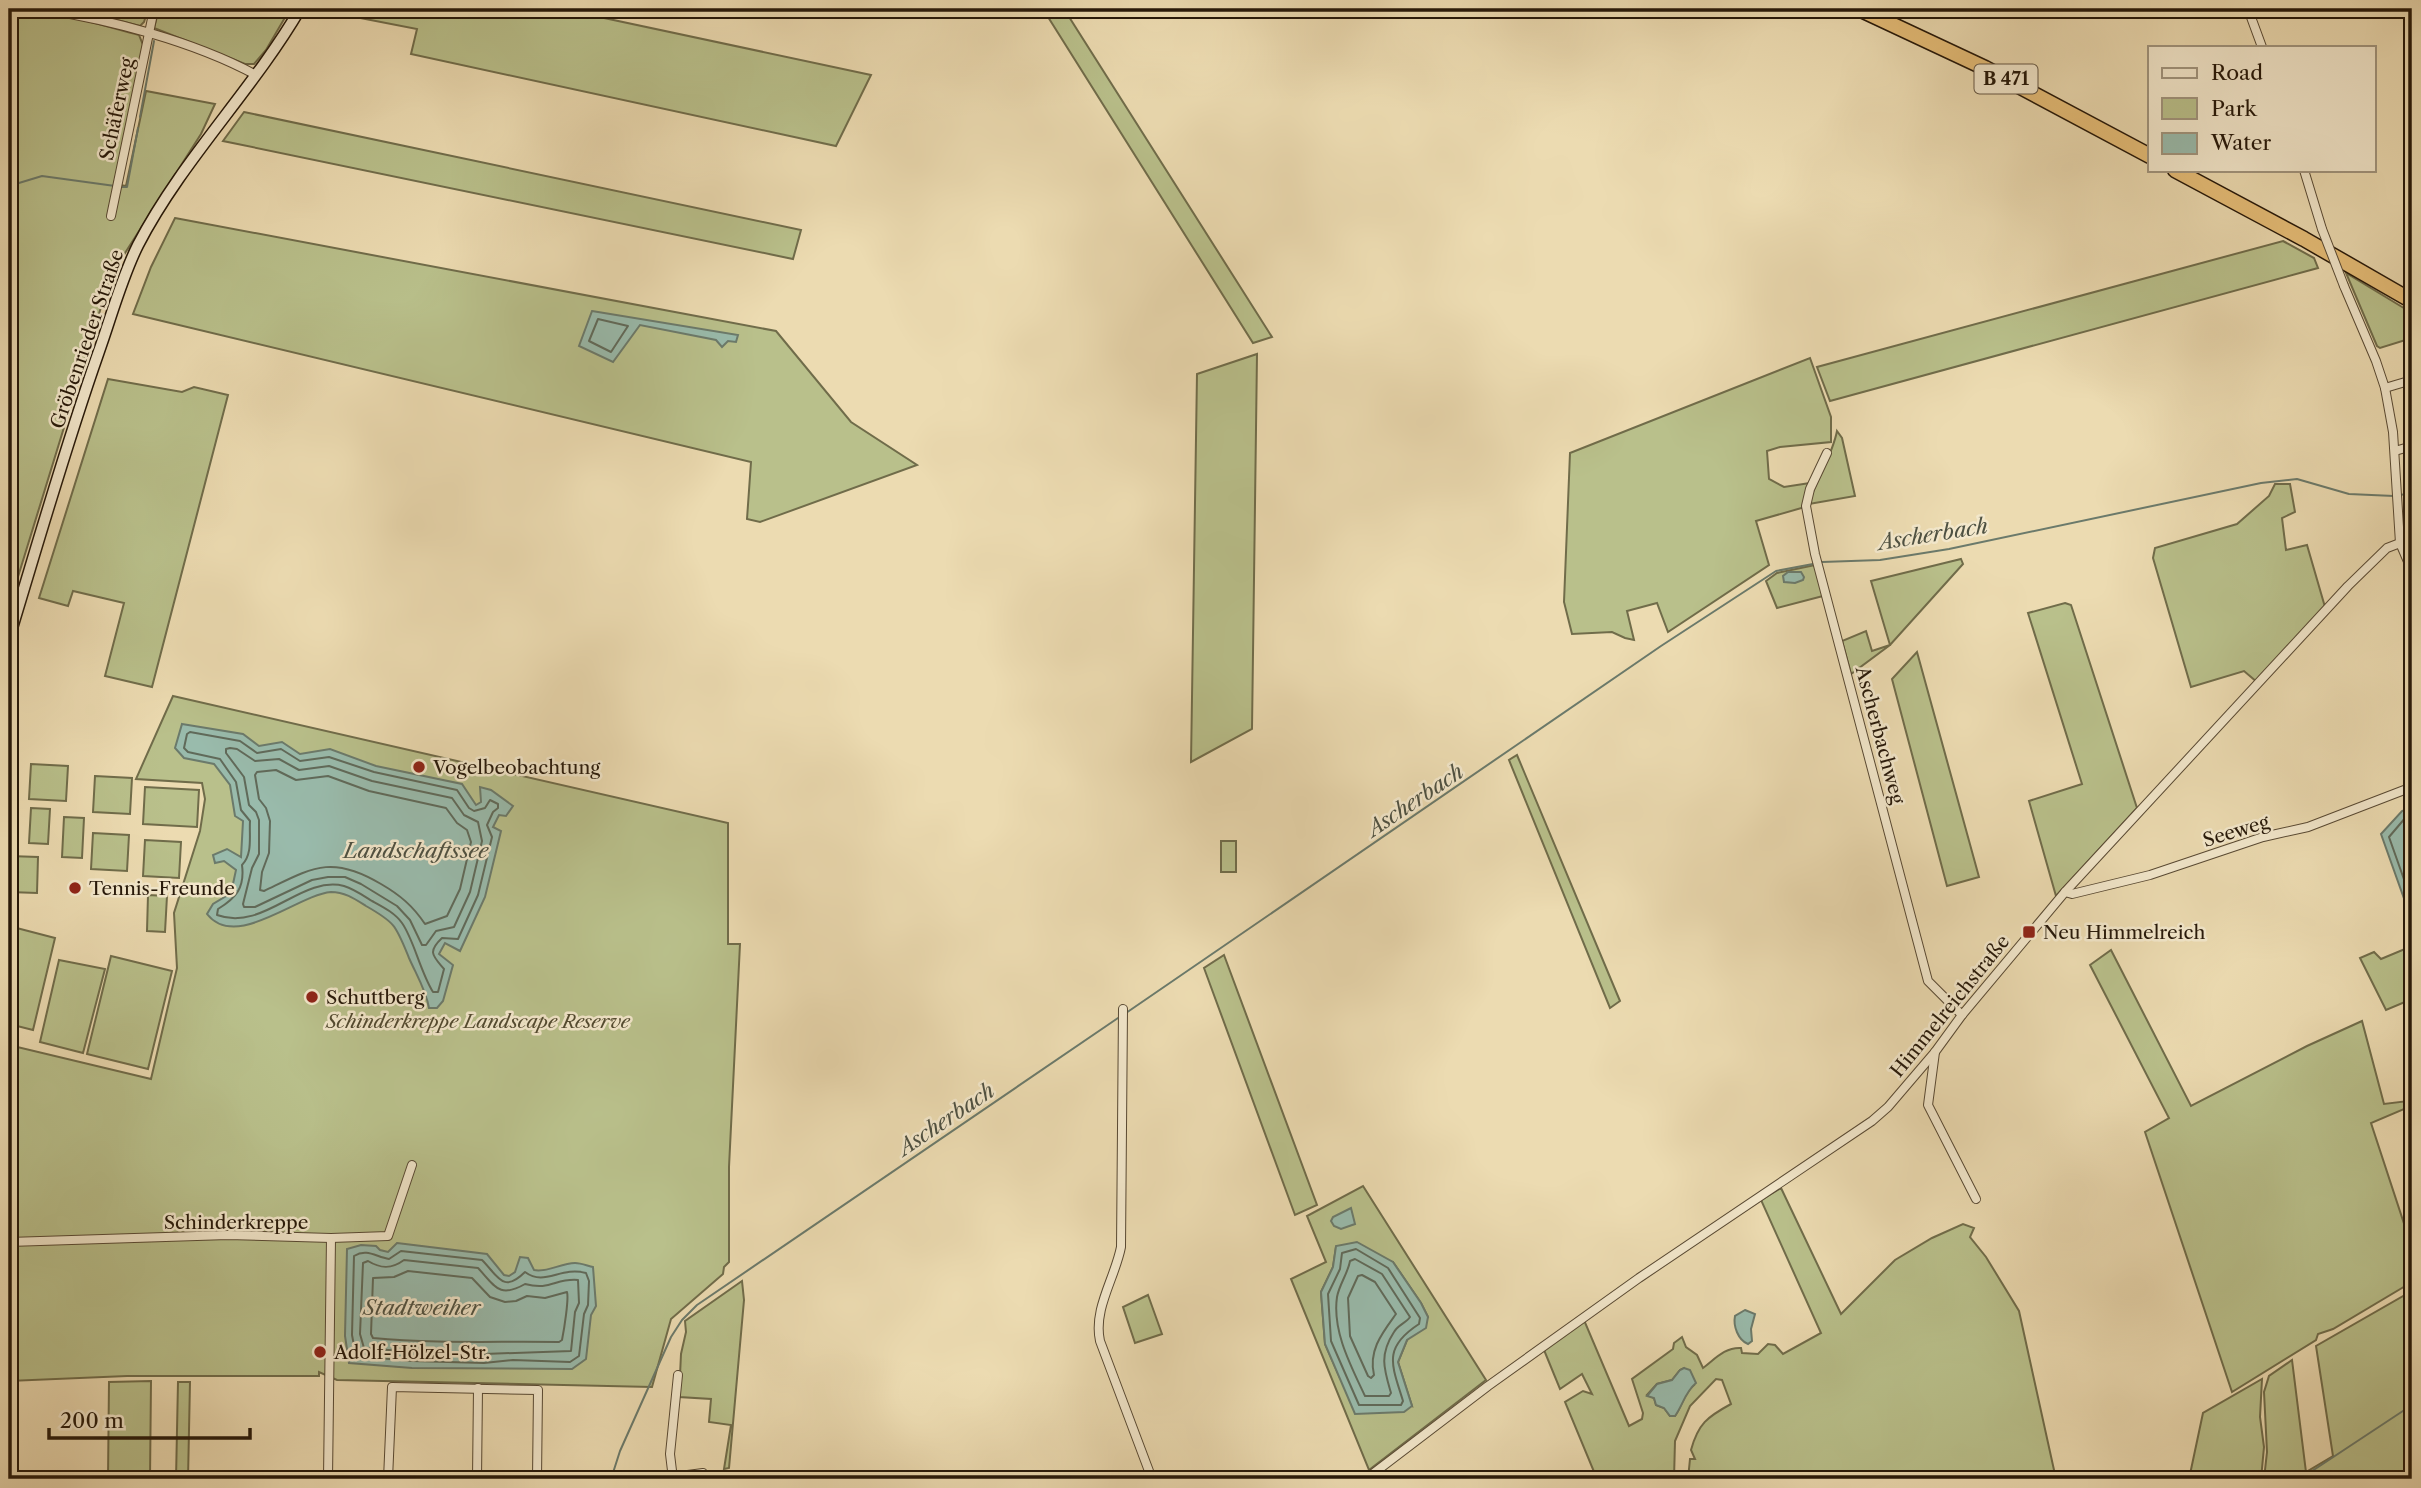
<svg xmlns="http://www.w3.org/2000/svg" width="2421" height="1488" font-family="'Libre Caslon Text',serif">
<style>
.green{fill:#b9c08b;stroke:#706c4a;stroke-width:2;fill-rule:evenodd}
.water{fill:#99bbac;stroke:#6b7a6b;stroke-width:2}
.lines{fill:none;stroke-linecap:round;stroke-linejoin:round}
.shore{stroke:#606a5a;stroke-width:2}
.stream{stroke:#6b7a6b;stroke-width:2}
.street-casing{stroke:#584933;stroke-width:10}
.secondary-casing{stroke:#261809;stroke-width:13}
.highway-casing{stroke:#261809;stroke-width:17}
.street{stroke:#f3e8cc;stroke-width:8}
.secondary{stroke:#f3e8cc;stroke-width:10}
.highway{stroke:#e6be78;stroke-width:14}
.street-bridge-casing{stroke:#584933;stroke-width:10;stroke-linecap:butt}
.street-bridge{stroke:#f3e8cc;stroke-width:8}
.poi-dot{fill:#8f2418;stroke:#f3e8cc;stroke-width:2.5}
.labels{text-anchor:middle;dominant-baseline:central;stroke-width:5;stroke-linejoin:round;paint-order:stroke}
.shield{fill:#f3e8cc;stroke:#645644;stroke-width:2}
.shield-label{font-size:18px;font-weight:bold;fill:#261809}
.street-label{font-size:19px;fill:#261809;stroke:#f3e8cc}
.poi-label{font-size:19px;fill:#261809;stroke:#f3e8cc;text-anchor:start}
.park-label{font-size:19px;font-style:italic;fill:#524a30;stroke:#f3e8cc}
.water-label{font-size:21px;font-style:italic;fill:#4e5142;stroke:#f3e8cc}
</style>
<rect width="100%" height="100%" fill="#ecdbb1"/>
<filter id="stains"><feTurbulence type="fractalNoise" baseFrequency=".00286" numOctaves="4"/><feColorMatrix values="0 0 0 0 .2 0 0 0 0 .09 0 0 0 0 .02 0 0 0 .5 -.17"/></filter>
<radialGradient id="worn" r=".72"><stop offset=".6" stop-color="#630" stop-opacity="0"/><stop offset="1" stop-color="#630" stop-opacity=".3"/></radialGradient>
<g class="green">
<path d="M9 9C52 9 97 24 139 35L143 45 129 121 114 184 126 186 146 91 215 104 201 134 111 275 9 606Z"/>
<polygon points="75,9 148,9 144,22 140,26"/>
<polygon points="159,9 224,9 224,14 239,17 242,9 290,9 266,50 254,64 245,64 154,28"/>
<polygon points="314,9 562,9 871,75 836,146 411,54 417,29"/>
<polygon points="1043,9 1064,9 1272,337 1253,343"/>
<polygon points="244,112 801,230 793,259 223,141"/>
<polygon points="175,218 776,331 851,422 917,465 760,522 747,519 751,462 133,314 151,267"/>
<polygon points="2283,241 2314,258 2318,268 1830,401 1817,367"/>
<polygon points="2346,273 2412,313 2412,338 2380,348 2377,346"/>
<polygon points="1257,354 1252,729 1191,762 1197,374"/>
<polygon points="1810,358 1831,417 1831,442 1780,447 1767,451 1769,479 1784,487 1810,483 1805,507 1756,521 1769,565 1668,632 1657,603 1627,611 1634,640 1625,638 1612,632 1572,634 1564,602 1570,453"/>
<polygon points="108,379 182,392 194,387 228,395 152,687 105,676 124,603 73,591 68,606 39,598"/>
<path d="M1837 431 1842 438 1855 496 1809 504C1816 478 1832 457 1837 431Z"/>
<polygon points="2275,484 2290,484 2295,512 2282,518 2286,550 2307,545 2325,607 2257,682 2244,671 2191,687 2153,558 2155,548 2237,524 2269,496"/>
<polygon points="1961,559 1963,564 1890,645 1851,674 1842,641 1866,631 1872,651 1890,645 1871,581"/>
<polygon points="1815,565 1823,596 1777,608 1766,581 1777,573"/>
<polygon points="2065,603 2071,605 2137,808 2056,896 2029,801 2082,784 2028,613"/>
<polygon points="1917,652 1979,877 1947,886 1892,679"/>
<polygon points="173,696 728,823 728,944 740,944 729,1167 729,1262 724,1267 723,1274 671,1319 652,1387 337,1380 319,1372 319,1376 127,1376 9,1381 9,1045 151,1079 177,968 174,913 200,831 205,799 202,783 136,779"/>
<polygon points="1517,755 1620,1001 1610,1008 1509,760"/>
<polygon points="31,764 68,766 66,801 29,799"/>
<polygon points="95,776 132,778 130,814 93,812"/>
<polygon points="145,787 199,790 197,827 143,824"/>
<polygon points="31,808 50,809 48,844 29,843"/>
<polygon points="64,817 84,818 82,858 62,857"/>
<polygon points="93,833 129,835 127,871 91,869"/>
<polygon points="145,840 181,842 179,878 143,876"/>
<rect x="1221" y="841" width="15" height="31"/>
<polygon points="9,856 38,857 37,893 9,892"/>
<polygon points="148,895 167,896 165,932 147,931"/>
<polygon points="9,926 55,938 33,1030 9,1024"/>
<polygon points="2412,946 2412,999 2386,1010 2360,958 2374,952 2381,959"/>
<polygon points="2111,950 2191,1106 2307,1046 2362,1021 2384,1104 2408,1101 2409,1107 2371,1123 2412,1248 2412,1282 2333,1329 2318,1334 2316,1340 2232,1392 2145,1132 2169,1118 2090,965"/>
<polygon points="1224,955 1317,1205 1295,1215 1204,968"/>
<polygon points="111,956 172,971 148,1069 87,1054"/>
<polygon points="59,960 105,969 83,1053 40,1042"/>
<path d="M1363 1186 1486 1380 1369 1470 1291 1279 1326 1262 1307 1216ZM1336 1247 1393 1262 1421 1303 1428 1317 1407 1340 1398 1362 1412 1406 1340 1378 1325 1344 1321 1292 1333 1267Z"/>
<path d="M1781 1188 1841 1314 1895 1260 1932 1238 1963 1224 1974 1228 1970 1237 1986 1257 2019 1311 2056 1479H1688L1690 1459H1695L1691 1450C1698 1424 1707 1417 1731 1404L1722 1380 1716 1379 1690 1406 1675 1441 1674 1479H1597L1565 1402 1583 1391 1592 1394 1582 1374 1560 1389 1544 1350 1584 1320 1629 1426 1642 1419 1643 1413 1632 1379 1673 1349 1674 1343 1682 1337 1686 1347 1697 1355 1703 1368C1715 1359 1725 1347 1741 1348L1742 1353 1758 1354 1768 1344 1775 1345 1783 1354 1821 1333 1761 1200ZM1684 1368 1694 1385C1684 1393 1682 1406 1675 1416H1670L1664 1408 1656 1405 1654 1398 1647 1395 1657 1384 1672 1380 1680 1370Z"/>
<polygon points="742,1281 744,1300 729,1468 724,1469 731,1425 709,1422 711,1399 679,1397 681,1354 686,1332 685,1321"/>
<polygon points="2412,1291 2412,1479 2264,1479 2267,1452 2264,1392 2269,1376 2292,1360 2306,1472 2333,1456 2316,1346"/>
<polygon points="1148,1295 1162,1334 1135,1343 1123,1307"/>
<polygon points="2262,1379 2260,1417 2264,1447 2261,1479 2189,1479 2203,1413"/>
<polygon points="151,1381 150,1479 108,1479 109,1382"/>
<polygon points="178,1382 190,1382 188,1479 176,1479"/>
</g>
<g class="water">
<polygon points="592,311 738,335 736,342 728,341 722,347 716,340 640,325 613,362 579,346"/>
<polygon points="1788,572 1801,572 1804,577 1803,580 1795,583 1784,582 1783,576"/>
<path d="M182 724 243 734 259 746 282 742 300 754 330 749 376 766 462 784 476 805 481 802 480 787 491 790 513 806 506 816 499 815 493 827 501 831 485 897 460 951 445 943 439 954 453 965 443 1001 437 1008H429C426 990 416 974 409 958 396 926 396 923 366 906 355 899 345 892 331 892 297 895 236 951 207 914L213 904 231 893 236 870 224 861 215 863 213 855 227 849 241 857 243 821 235 816 230 785 214 764 184 758 175 748Z"/>
<polygon points="2412,807 2412,911 2407,907 2381,834 2402,811"/>
<polygon points="1351,1208 1355,1224 1341,1229 1334,1226 1331,1221 1333,1217"/>
<polygon points="1357,1242 1393,1262 1421,1303 1428,1317 1426,1328 1407,1340 1398,1362 1412,1406 1404,1412 1355,1414 1325,1344 1321,1292 1333,1267 1336,1246"/>
<path d="M397 1243 487 1254 504 1275 509 1276 515 1272 520 1257 528 1258 534 1270C547 1273 561 1263 575 1263 581 1263 588 1266 593 1267L596 1306 591 1315 586 1359 572 1369 412 1368 349 1363 345 1336 347 1249 361 1245 376 1246 380 1250 388 1252Z"/>
<path d="M1745 1310 1755 1314 1751 1329 1752 1341 1748 1344C1738 1340 1733 1326 1735 1316Z"/>
<path d="M1684 1368 1690 1370 1696 1383C1685 1392 1683 1405 1675 1416H1670L1664 1408 1656 1405 1654 1398 1647 1396 1657 1384 1672 1380 1680 1370Z"/>
</g>
<g class="lines">
<g class="shore">
<polygon points="598,319 628,326 611,352 589,341"/>
<path d="M190 732 240 741 257 753 281 749 300 761 329 757 374 772 457 790 469 808 474 811 485 808 490 800 498 804V808L493 812 487 825 492 837 478 895 458 939 442 938C427 952 433 956 444 969L438 992H433C420 971 414 940 402 923 395 913 383 907 372 901 364 896 354 889 344 886 301 875 264 932 217 915L218 909C236 898 245 888 242 865 253 854 249 836 250 821L241 810 236 782 220 759 188 752 184 748 187 734Z"/>
<polygon points="230,748 237,749 255,761 279,759 299,770 329,766 372,781 452,798 464,815 478,822 482,841 470,892 454,927 436,931 426,945 422,945 410,920 397,906 361,884 345,877 328,877 312,880 255,907 244,907 243,904 252,868 259,854 259,820 256,812 249,805 244,777 226,753 226,749"/>
<path d="M276 770 296 780 328 776 369 791 446 808 457 823 467 830 471 842 460 889 447 916 425 924C413 906 400 895 381 884 331 854 312 868 264 891L260 890 262 872 269 853 270 821 266 808 259 799 255 775 257 772Z"/>
<polyline points="2412,814 2406,817 2389,837 2412,902"/>
<path d="M1356 1249 1388 1268 1420 1318 1419 1324C1382 1348 1392 1365 1403 1401L1401 1405H1359L1331 1341 1328 1294 1340 1269 1342 1253Z"/>
<path d="M401 1251 482 1260C498 1276 503 1294 525 1272 545 1287 560 1266 586 1273L589 1281 588 1305 584 1314 579 1356 570 1362 513 1360 484 1363 412 1361 356 1356 352 1335 354 1256C367 1248 376 1257 389 1259Z"/>
<path d="M1355 1259 1382 1274 1410 1317C1406 1323 1398 1325 1394 1332 1379 1355 1384 1369 1391 1393L1389 1396H1365C1351 1366 1332 1331 1337 1297 1339 1285 1348 1273 1350 1261Z"/>
<path d="M404 1260 478 1268C495 1286 499 1299 525 1284 551 1291 555 1278 578 1280L579 1303 575 1312 571 1351 484 1354 413 1352 364 1348 360 1334 363 1263 368 1261C381 1269 392 1269 404 1260Z"/>
<path d="M408 1271 472 1278 490 1297 505 1302 516 1301 527 1296 545 1298 567 1292C569 1299 564 1330 562 1340L559 1342C496 1341 436 1344 373 1338L371 1334 373 1278 394 1277Z"/>
<path d="M1362 1275 1375 1282 1396 1314C1383 1332 1368 1350 1374 1375L1371 1378 1368 1376 1350 1336 1348 1298 1358 1276Z"/>
</g>
<g class="stream">
<polyline points="140,117 154,41"/>
<polyline points="9,186 42,176 115,186"/>
<polyline points="122,187 127,187 138,128"/>
<polyline points="2400,495 2412,493"/>
<polyline points="1822,562 1880,560 1949,549 2261,483 2297,479 2349,494 2394,496"/>
<polyline points="1126,1013 1661,646 1776,571 1813,564"/>
<polyline points="611,1479 620,1451 671,1337 682,1320 697,1305 1118,1018"/>
<polyline points="2300,1479 2412,1405"/>
</g>
<defs>
<g id="street">
<path d="M41 9C111 20 193 41 256 75"/>
<polyline points="2248,9 2262,47"/>
<polyline points="2304,170 2322,229"/>
<polyline points="111,216 154,9"/>
<polyline points="2344,286 2376,361 2385,388 2393,432 2400,543 2412,571"/>
<polyline points="2385,388 2412,380"/>
<polyline points="2395,451 2412,446"/>
<polyline points="1827,453 1810,489 1806,506 1815,554 1928,981 1962,1015"/>
<polyline points="2065,892 2072,894 2150,875 2263,837 2308,827 2412,787"/>
<path d="M1123 1009 1121 1247C1115 1278 1093 1309 1100 1341L1152 1479"/>
<polyline points="1935,1052 1928,1105 1976,1199"/>
<polyline points="9,1242 228,1235 331,1238 388,1236 412,1165"/>
<polyline points="672,1477 703,1473"/>
<polyline points="643,1478 673,1479"/>
<polyline points="328,1479 331,1238"/>
<polyline points="388,1479 392,1387 538,1390 537,1479"/>
<polyline points="477,1479 478,1388"/>
<polyline points="673,1479 670,1454 678,1375"/>
<polyline points="1366,1479 1488,1386 1639,1278 1872,1121 1888,1107 1935,1052 1962,1015 2065,892 2348,586 2387,548 2400,543"/>
</g>
<path id="secondary" d="M9 638C38 543 65 448 98 354 111 318 121 279 138 245 182 160 252 91 300 9"/>
<g id="highway">
<polyline points="1859,9 1985,68 2150,156"/>
<polyline points="2175,170 2304,239 2412,301"/>
</g>
</defs>
<use href="#street" class="street-casing"/>
<use href="#secondary" class="secondary-casing"/>
<use href="#highway" class="highway-casing"/>
<use href="#street" class="street"/>
<use href="#secondary" class="secondary"/>
<use href="#highway" class="highway"/>
<defs>
<polyline id="street-bridge" points="2322,229 2344,286"/>
</defs>
<use href="#street-bridge" class="street-bridge-casing"/>
<use href="#street-bridge" class="street-bridge"/>
</g>
<g class="poi-dot">
<circle cx="419" cy="767" r="7"/>
<circle cx="75" cy="888" r="7"/>
<rect x="2022" y="925" width="14" height="14" rx="3.5"/>
<circle cx="312" cy="997" r="7"/>
<circle cx="320" cy="1352" r="7"/>
</g>
<g class="labels">
<rect class="shield" x="1974.5" y="64.5" width="63" height="29" rx="5"/>
<g class="shield-label">
<text x="2006" y="79">B 471</text>
</g>
<g class="street-label">
<text transform="translate(117 109) rotate(-78)">Schäferweg</text>
<text transform="translate(87 339) rotate(-71)">Gröbenrieder Straße</text>
<text transform="translate(1880 735) rotate(75)">Ascherbachweg</text>
<text transform="translate(2236 831) rotate(-17)">Seeweg</text>
<text transform="translate(1950 1006) rotate(-51)">Himmelreichstraße</text>
<text x="236" y="1222">Schinderkreppe</text>
</g>
<g class="poi-label">
<text x="433" y="767">Vogelbeobachtung</text>
<text x="89" y="888">Tennis-Freunde</text>
<text x="2043" y="932">Neu Himmelreich</text>
<text x="326" y="997">Schuttberg</text>
<text x="334" y="1352">Adolf-Hölzel-Str.</text>
</g>
<g class="park-label">
<text x="478" y="1021">Schinderkreppe Landscape Reserve</text>
</g>
<g class="water-label">
<text transform="translate(1933 534) rotate(-9)">Ascherbach</text>
<text transform="translate(1415 800) rotate(-34)">Ascherbach</text>
<text x="416" y="850">Landschaftssee</text>
<text transform="translate(946 1119) rotate(-34)">Ascherbach</text>
<text x="422" y="1307">Stadtweiher</text>
</g>
</g>
<rect width="2421" height="1488" fill="none" stroke="#ecdbb1" stroke-width="35"/>
<rect x="10" y="10" width="2400" height="1467" fill="none" stroke="#261809" stroke-width="3.5"/>
<rect x="18" y="18" width="2386" height="1453" fill="none" stroke="#261809" stroke-width="2"/>
<rect x="2148" y="46" width="228" height="126" fill="#f3e8cc" stroke="#a1957e" stroke-width="2"/>
<rect x="2162" y="68" width="35" height="10" fill="#f3e8cc" stroke="#a1957e" stroke-width="2"/>
<text x="2211" y="80" font-size="21" fill="#261809">Road</text>
<rect x="2162" y="98" width="35" height="21" fill="#b9c08b" stroke="#a1957e" stroke-width="2"/>
<text x="2211" y="116" font-size="21" fill="#261809">Park</text>
<rect x="2162" y="133" width="35" height="21" fill="#99bbac" stroke="#a1957e" stroke-width="2"/>
<text x="2211" y="150" font-size="21" fill="#261809">Water</text>
<path d="M49 1428v10h201v-10" fill="none" stroke="#261809" stroke-width="3.5"/>
<text x="60" y="1428" font-size="21" fill="#261809" stroke="#f3e8cc" stroke-width="5" paint-order="stroke">200 m</text>
<rect width="100%" height="100%" filter="url(#stains)"/>
<rect width="100%" height="100%" fill="url(#worn)"/>
</svg>
